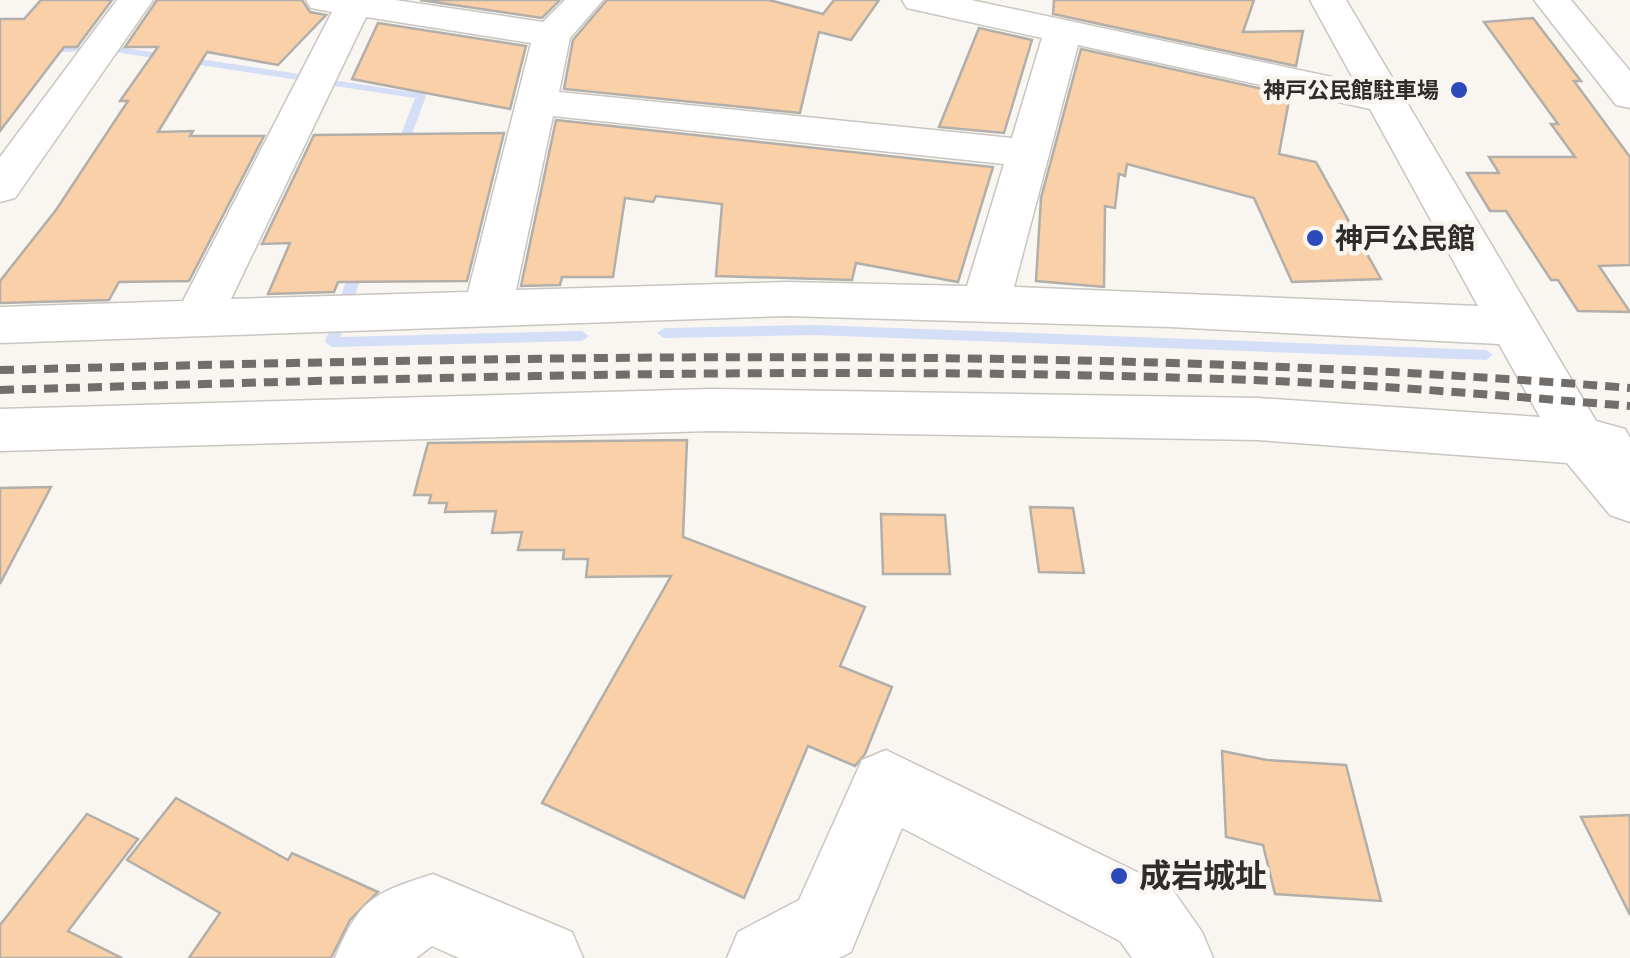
<svg xmlns="http://www.w3.org/2000/svg" width="1630" height="958" font-family="'Fira Sans','Noto Sans JP',sans-serif">
<style>
.lines{fill:none;stroke-linecap:round;stroke-linejoin:round}
.stream{fill:#d4def6;fill-rule:evenodd}
.building{fill:#f9d0a7;stroke:#b2aeaa;stroke-width:2.5}
.minor-casing{stroke:#c9c5c1;stroke-width:3}
.minor{fill:#fff;fill-rule:evenodd}
.rail{stroke:#716e6c;stroke-width:8;stroke-dasharray:14 8;stroke-linecap:butt}
.poi-dot{fill:#2d4abb;stroke:#f9f5f1;stroke-width:4}
.labels{text-anchor:middle;dominant-baseline:central;stroke-width:9;stroke-linejoin:round;paint-order:stroke}
.far-poi-label{font-size:22px;font-weight:bold;fill:#2f2d2c;stroke:#f9f5f1;text-anchor:end}
.poi-label{font-size:28px;font-weight:bold;fill:#2f2d2c;stroke:#f9f5f1;text-anchor:start}
.near-poi-label{font-size:32px;font-weight:bold;fill:#2f2d2c;stroke:#f9f5f1;text-anchor:start}
</style>
<rect width="100%" height="100%" fill="#f9f5f1"/>
<g class="lines">
<g class="stream">
<polygon points="80,46 85,49 84,51 44,53 39,50 44,47"/>
<polygon points="118,47 299,74 304,77 299,80 114,52 114,48"/>
<polygon points="332,80 425,94 426,96 405,153 401,154 395,150 415,98 328,85 328,81"/>
<polygon points="359,261 365,265 355,295 348,300 343,298 341,295 353,265"/>
<polygon points="814,325 1486,350 1493,355 1486,360 814,335 664,338 657,333 664,328"/>
<polygon points="335,327 342,332 340,337 582,331 589,336 582,341 332,347 325,342 330,328"/>
</g>
</g>
<g class="building">
<polygon points="41,0 112,0 77,47 64,47 0,131 0,19 24,19"/>
<polygon points="157,0 302,0 310,12 326,15 278,65 207,52 158,132 193,131 190,136 264,136 189,281 119,282 109,300 0,303 0,281 56,210 128,101 120,101 158,47 125,47"/>
<polygon points="420,0 560,0 542,18"/>
<polygon points="607,0 769,0 823,14 834,0 879,0 851,40 819,32 800,113 564,89 573,40"/>
<polygon points="1054,0 1254,0 1243,32 1303,31 1296,66 1053,14"/>
<polygon points="1533,18 1581,81 1574,81 1630,157 1630,265 1599,266 1630,312 1578,311 1558,280 1551,280 1506,211 1490,211 1467,173 1499,173 1489,157 1575,157 1551,124 1558,124 1484,22"/>
<polygon points="378,23 526,46 510,109 352,79"/>
<polygon points="979,28 1032,40 1004,133 939,127"/>
<polygon points="1081,49 1290,95 1279,154 1316,162 1381,279 1292,282 1254,198 1127,164 1125,176 1119,174 1115,208 1105,206 1104,287 1036,281 1041,198"/>
<polygon points="556,120 926,160 993,167 958,282 856,263 852,280 716,276 722,204 656,196 653,202 625,198 613,277 562,277 560,285 521,286"/>
<polygon points="504,133 467,281 338,282 334,292 268,294 290,243 262,244 314,135"/>
<polygon points="687,440 683,537 865,607 840,666 892,687 865,754 855,766 808,746 744,898 542,803 671,576 586,577 588,559 563,559 564,550 518,550 522,532 492,533 496,511 445,512 447,503 429,503 431,495 414,495 428,443"/>
<polygon points="51,487 0,584 0,488"/>
<polygon points="1030,507 1073,508 1084,573 1039,572"/>
<polygon points="881,514 945,515 950,574 883,574"/>
<polygon points="1222,751 1267,760 1346,765 1381,901 1275,894 1263,845 1226,837"/>
<polygon points="176,798 288,860 292,853 378,892 350,920 331,958 189,958 220,913 127,860"/>
<polygon points="87,814 138,839 68,931 122,958 0,958 0,925"/>
<polygon points="1630,815 1630,915 1581,817"/>
</g>
<g class="lines">
<defs>
<g id="minor">
<polygon points="117,0 153,0 15,198 0,202 0,157"/>
<path d="M306 0H395L543 22 565 0H603L570 38 559 92 1012 138 1042 38 907 8 902 0H971L1355 82 1310 0H1346L1596 421 1625 429 1630 438V522L1610 515 1567 463 1258 440 711 431 0 451V409L711 389 1258 398 1540 417 1499 344 1170 327 787 316 0 343V307L183 301 332 12 311 8ZM366 17 531 43 468 292 231 299ZM1078 45 1370 109 1478 306 1014 287ZM553 116 1004 164 967 286 787 282 516 290Z"/>
<polygon points="1534,0 1571,0 1630,71 1630,108 1616,105"/>
<polygon points="886,750 1172,889 1202,932 1213,958 1132,958 1120,941 902,828 851,952 839,958 727,958 738,932 799,900 862,760"/>
<path d="M433 874 572 932 583 958H459L432 946 416 958H335C360 898 374 893 433 874Z"/>
</g>
</defs>
<use href="#minor" class="minor-casing"/>
<use href="#minor" class="minor"/>
<g class="rail">
<path d="M0 370C548 356 1083 344 1630 388"/>
<path d="M0 390C407 378 814 365 1221 379 1358 383 1494 395 1630 406"/>
</g>
</g>
<g class="poi-dot">
<circle cx="1459" cy="90" r="10"/>
<circle cx="1315" cy="238" r="10"/>
<circle cx="1119" cy="876" r="10"/>
</g>
<g class="labels">
<g class="far-poi-label">
<text x="1439" y="90">神戸公民館駐車場</text>
</g>
<g class="poi-label">
<text x="1335" y="238">神戸公民館</text>
</g>
<g class="near-poi-label">
<text x="1139" y="876">成岩城址</text>
</g>
</g>
</svg>
